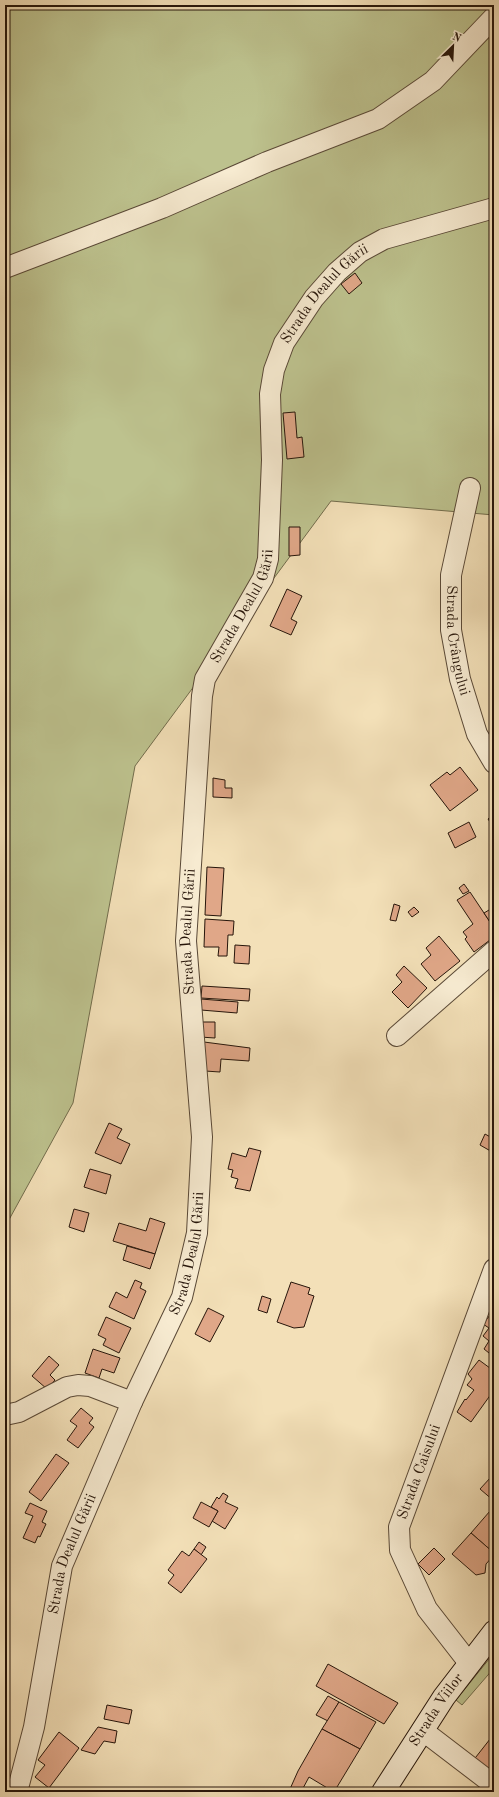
<svg xmlns="http://www.w3.org/2000/svg" width="499" height="1797" font-family="'Old Standard TT',serif">
<style>
.green{fill:#bdc28e;stroke:#726c4c}
.building{fill:#e0a788;stroke:#26150a}
.lines{fill:none;stroke-linecap:round;stroke-linejoin:round}
.street-casing{stroke:#594836;stroke-width:22}
.secondary-casing{stroke:#26150a;stroke-width:24}
.street{stroke:#f7ebd1;stroke-width:20}
.secondary{stroke:#f7ebd1;stroke-width:22}
.labels{text-anchor:middle;dominant-baseline:central;stroke-width:4;stroke-linejoin:round;paint-order:stroke}
.street-label{font-size:15px;fill:#26150a;stroke:#f7ebd1}
</style>
<rect width="100%" height="100%" fill="#f3e0b8"/>
<filter id="stains"><feTurbulence type="fractalNoise" baseFrequency=".005" numOctaves="4"/><feColorMatrix values="0 0 0 0 .2 0 0 0 0 .09 0 0 0 0 .02 0 0 0 .5 -.17"/></filter>
<radialGradient id="worn" r=".72"><stop offset=".6" stop-color="#630" stop-opacity="0"/><stop offset="1" stop-color="#630" stop-opacity=".3"/></radialGradient>
<g class="green">
<polygon points="5,5 494,5 494,515 331,501 135,766 73,1103 5,1227"/>
<polygon points="494,1653 494,1668 462,1705 456,1700"/>
</g>
<g class="building">
<polygon points="355,273 362,283 349,294 341,284"/>
<polygon points="295,412 297,438 302,437 304,457 287,459 283,413"/>
<polygon points="289,527 300,527 300,555 289,556"/>
<polygon points="287,589 302,596 291,619 297,622 291,635 270,626"/>
<polygon points="460,767 478,790 450,811 430,785 447,772 450,775"/>
<polygon points="213,778 225,780 225,788 232,788 232,798 213,797"/>
<polygon points="494,814 494,823 492,825 488,819"/>
<polygon points="469,822 476,837 455,848 448,833"/>
<polygon points="207,867 224,868 221,916 205,915"/>
<polygon points="464,884 469,891 463,894 459,888"/>
<polygon points="470,892 494,928 494,937 474,952 465,939 467,937 463,932 473,924 457,900"/>
<polygon points="394,904 400,906 396,921 390,920"/>
<polygon points="414,907 419,912 412,917 408,912"/>
<polygon points="494,907 494,928 484,913"/>
<polygon points="205,919 234,921 233,935 228,935 227,956 218,956 219,947 204,947"/>
<polygon points="439,936 460,961 435,981 421,964 431,955 426,948"/>
<polygon points="235,945 250,946 249,964 234,963"/>
<polygon points="404,966 427,988 408,1008 392,992 402,982 396,975"/>
<polygon points="202,986 250,989 249,1001 201,998"/>
<polygon points="201,999 238,1002 237,1013 201,1010"/>
<polygon points="200,1022 215,1022 215,1038 200,1037"/>
<polygon points="204,1042 250,1048 249,1061 221,1059 220,1072 205,1071"/>
<polygon points="109,1123 122,1129 117,1138 130,1144 121,1164 95,1153"/>
<polygon points="485,1134 494,1139 494,1162 490,1159 494,1153 480,1145"/>
<polygon points="249,1148 261,1151 250,1191 235,1188 238,1179 231,1177 233,1170 228,1169 232,1153 246,1157"/>
<polygon points="90,1169 111,1175 106,1194 84,1187"/>
<polygon points="74,1209 89,1213 84,1232 69,1227"/>
<polygon points="150,1218 165,1223 155,1254 113,1241 119,1223 146,1231"/>
<polygon points="127,1246 155,1254 150,1269 123,1260"/>
<polygon points="135,1280 142,1283 140,1288 146,1291 134,1319 109,1307 116,1292 127,1298"/>
<polygon points="291,1282 310,1288 308,1294 314,1296 304,1327 294,1328 277,1322"/>
<polygon points="262,1296 271,1299 267,1313 258,1310"/>
<polygon points="208,1308 224,1316 210,1342 195,1334"/>
<polygon points="494,1310 494,1357 484,1349 489,1341 483,1336 489,1328 483,1324"/>
<polygon points="106,1317 131,1328 119,1353 103,1345 106,1339 98,1335"/>
<polygon points="93,1349 120,1358 114,1373 102,1369 99,1378 85,1373"/>
<polygon points="49,1356 59,1365 50,1375 55,1380 47,1389 32,1376"/>
<polygon points="479,1360 494,1371 494,1390 471,1422 457,1412 465,1399 466,1400 474,1390 467,1385 472,1379 468,1374"/>
<polygon points="81,1408 93,1418 89,1423 94,1427 78,1448 67,1440 77,1426 70,1421"/>
<polygon points="56,1454 69,1463 41,1501 29,1492"/>
<polygon points="491,1477 494,1479 494,1501 480,1489"/>
<polygon points="223,1493 228,1496 225,1502 238,1508 225,1529 212,1521 218,1511 211,1507 217,1497 219,1499"/>
<polygon points="201,1502 218,1511 209,1527 193,1518"/>
<polygon points="30,1503 47,1511 42,1522 46,1524 40,1537 38,1536 35,1543 23,1538 33,1516 25,1513"/>
<polygon points="490,1511 494,1514 494,1553 471,1533"/>
<polygon points="471,1533 494,1553 494,1555 486,1564 485,1573 476,1575 452,1554"/>
<polygon points="199,1542 206,1547 201,1555 194,1549"/>
<polygon points="434,1548 445,1559 429,1575 418,1564"/>
<polygon points="194,1549 207,1559 181,1593 168,1583 174,1575 168,1570 182,1551 189,1556"/>
<polygon points="328,1664 398,1703 384,1724 316,1686"/>
<polygon points="328,1696 339,1702 328,1721 316,1715"/>
<polygon points="339,1702 376,1722 360,1749 322,1729"/>
<polygon points="107,1705 132,1710 129,1724 104,1719"/>
<polygon points="98,1727 117,1731 115,1743 104,1741 95,1754 81,1750"/>
<polygon points="322,1729 360,1749 334,1792 309,1777 301,1792 297,1792 290,1789 298,1771"/>
<polygon points="59,1732 79,1748 49,1788 35,1777 45,1765 38,1760"/>
<polygon points="494,1734 494,1779 472,1762"/>
</g>
<g class="lines">
<defs>
<g id="street">
<polyline points="5,268 162,208 267,162 378,119 433,81 494,17"/>
<path id="s1" d="M470 488 451 575V630L460 679 477 734 494 763"/>
<polyline points="397,1036 494,951"/>
<polyline points="5,1415 19,1412 67,1387 78,1385 90,1386 132,1402"/>
<path id="s2" d="M469 1663 427 1609 400 1550 399 1527 494 1269"/>
<polyline points="422,1730 494,1785"/>
<path id="s3" d="M17 1792 34 1727 62 1566 132 1402 182 1297 197 1233 202 1137 186 941 202 696 205 679 263 578 268 559 272 460 270 394 274 370 284 343 314 298 337 272 360 252 384 239 494 208"/>
</g>
<g id="secondary">
<path id="s4" d="M383 1792 444 1697 494 1632"/>
</g>
</defs>
<use href="#street" class="street-casing"/>
<use href="#secondary" class="secondary-casing"/>
<use href="#street" class="street"/>
<use href="#secondary" class="secondary"/>
</g>
<g class="labels">
<g class="street-label">
<text stroke="none"><textPath href="#s3" startOffset="1565">Strada Dealul Gării</textPath></text>
<text stroke="none"><textPath href="#s3" startOffset="1229">Strada Dealul Gării</textPath></text>
<text stroke="none"><textPath href="#s1" startOffset="155">Strada Crângului</textPath></text>
<text stroke="none"><textPath href="#s3" startOffset="893">Strada Dealul Gării</textPath></text>
<text stroke="none"><textPath href="#s3" startOffset="569">Strada Dealul Gării</textPath></text>
<text stroke="none"><textPath href="#s2" startOffset="215">Strada Caisului</textPath></text>
<text stroke="none"><textPath href="#s3" startOffset="245">Strada Dealul Gării</textPath></text>
<text stroke="none"><textPath href="#s4" startOffset="98">Strada Viilor</textPath></text>
</g>
</g>
<rect width="499" height="1797" fill="none" stroke="#f3e0b8" stroke-width="20"/>
<rect x="6" y="6" width="487" height="1785" fill="none" stroke="#26150a" stroke-width="2"/>
<rect x="10" y="10" width="479" height="1777" fill="none" stroke="#26150a"/>
<g transform="translate(453 46) rotate(24)" stroke="#f7ebd1" stroke-width="3" paint-order="stroke">
<path d="M0-3L7 15L0 10L-7 15Z" fill="#26150a"/>
<text y="-6" font-size="11" font-weight="bold" text-anchor="middle" fill="#26150a">N</text>
</g>
<rect width="100%" height="100%" filter="url(#stains)"/>
<rect width="100%" height="100%" fill="url(#worn)"/>
</svg>
